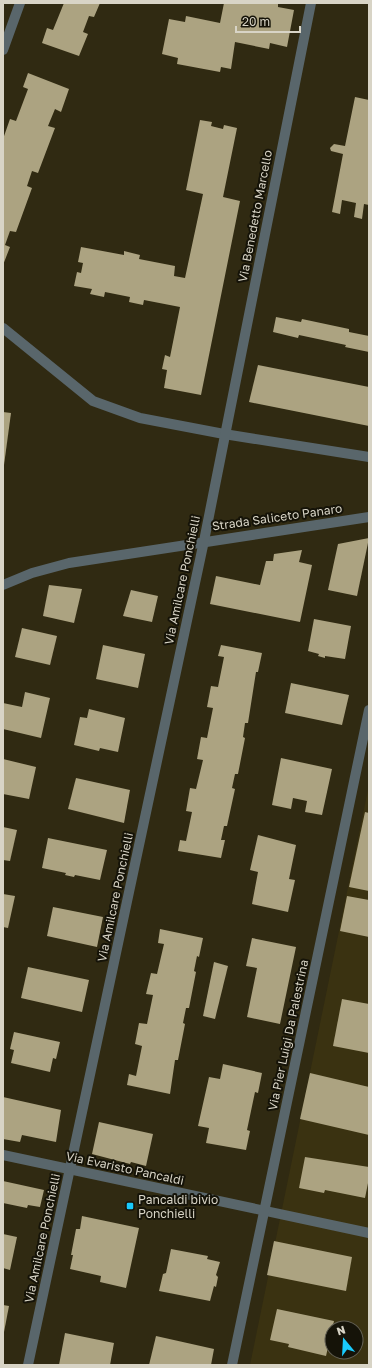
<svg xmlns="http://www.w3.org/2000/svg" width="372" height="1368" font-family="'Golos Text',sans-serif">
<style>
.built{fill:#3a3211;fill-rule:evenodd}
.building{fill:#aca381}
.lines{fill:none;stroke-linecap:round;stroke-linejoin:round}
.minor{stroke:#59666b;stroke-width:10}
.poi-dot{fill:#19cafc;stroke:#151308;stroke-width:1.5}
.labels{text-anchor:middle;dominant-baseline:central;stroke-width:4;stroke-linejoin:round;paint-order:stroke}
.street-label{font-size:12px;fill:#d8d4c6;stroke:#151308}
.poi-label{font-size:12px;fill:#d8d4c6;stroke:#151308;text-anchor:start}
</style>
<rect width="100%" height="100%" fill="#302a12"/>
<path class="built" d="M369 785V1365H250ZM332 1328H356V1352H332Z"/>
<g class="building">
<polygon points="64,3 100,3 94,17 89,16 83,32 88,34 79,56 42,43 47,28 53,30"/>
<polygon points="224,3 278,3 278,7 294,10 287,47 270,43 269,49 235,42 231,69 221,67 220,72 177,64 178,58 162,54 169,19 185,22 186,16 220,23"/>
<polygon points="28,73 69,89 61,112 55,109 48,126 55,128 38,173 32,171 27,186 32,188 16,232 10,231 5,245 10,247 3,265 3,158 4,155 3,139 10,119 16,121 28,89 23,87"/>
<polygon points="355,97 369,100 369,205 364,204 362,219 354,217 356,203 342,200 340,214 332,212 343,154 331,151 330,148 334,144 345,146"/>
<polygon points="200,120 212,122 211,126 223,129 224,125 237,128 223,197 240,201 201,395 164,388 167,370 162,369 165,355 170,357 180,307 144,300 143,305 129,302 130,297 105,292 104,297 90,294 92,289 74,286 77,272 81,273 83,263 78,262 81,247 124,255 124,251 140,255 139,259 175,266 174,276 185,278 203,194 186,190"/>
<polygon points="276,317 301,322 302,319 349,329 349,332 369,336 369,352 345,347 346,345 299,335 298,338 273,332"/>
<polygon points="258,365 369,387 369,426 249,402"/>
<polygon points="3,412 11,413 4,465 3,465"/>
<polygon points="369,538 357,596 328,590 338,544"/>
<polygon points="302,550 299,562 312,565 300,622 210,604 216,576 260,585 266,561 273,561 274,554"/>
<polygon points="49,585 82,589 74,623 43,616"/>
<polygon points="131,590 158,596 152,622 123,616"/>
<polygon points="314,619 351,626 345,659 325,656 325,658 318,656 319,654 308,651"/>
<polygon points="22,628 57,636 50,665 15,657"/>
<polygon points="103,645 145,654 138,688 96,679"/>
<polygon points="221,645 262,653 258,672 256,672 248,723 245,723 243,737 245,738 238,774 235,774 232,788 235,789 227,826 224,826 221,840 225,840 221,858 178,851 180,840 186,841 192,812 186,811 190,788 196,789 203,760 197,759 201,737 207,738 213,708 207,707 211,686 218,687 224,657 218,656"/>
<polygon points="291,683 349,695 342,725 285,713"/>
<polygon points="25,692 50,698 41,738 3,729 3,703 22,707"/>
<polygon points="89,709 125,718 118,752 100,748 99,751 74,745 80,717 87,718"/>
<polygon points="281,758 332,769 322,815 305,812 307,801 293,798 291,809 272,805"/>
<polygon points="3,759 36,767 29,799 3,794"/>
<polygon points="76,778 130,790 124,823 68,809"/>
<polygon points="365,812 369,813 369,891 349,887"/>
<polygon points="3,827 17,830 10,861 3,860"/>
<polygon points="258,835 296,845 289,879 295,880 288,912 252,904 258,872 250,870"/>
<polygon points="48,838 107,850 100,880 75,875 74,877 65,875 66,873 42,868"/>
<polygon points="3,894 15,896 8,928 3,927"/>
<polygon points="347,896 369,900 369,937 340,931"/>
<polygon points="53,907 103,917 97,947 47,936"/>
<polygon points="160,929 203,938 199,957 197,956 194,971 196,972 189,1008 186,1008 183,1023 185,1024 178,1060 175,1060 170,1094 127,1085 129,1074 136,1076 142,1046 135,1044 139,1023 147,1024 153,995 146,994 151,973 157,974 164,944 158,943"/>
<polygon points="252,938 296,947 280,1024 247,1017 257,968 246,966"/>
<polygon points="214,962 228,966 215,1019 203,1016"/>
<polygon points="28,967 89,980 82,1012 21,998"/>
<polygon points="342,999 369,1004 369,1053 333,1046"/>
<polygon points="14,1032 60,1042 56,1059 53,1058 50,1072 11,1063 14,1050 10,1049"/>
<polygon points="223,1064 262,1073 258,1093 255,1092 247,1130 250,1131 246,1150 206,1143 209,1128 198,1126 209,1077 220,1079"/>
<polygon points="310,1073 369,1087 369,1135 300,1119"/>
<polygon points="3,1097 61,1110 56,1142 22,1135 20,1142 3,1139"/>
<polygon points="99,1122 153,1134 146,1166 131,1162 130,1164 92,1154"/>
<polygon points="305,1157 369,1167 369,1178 365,1198 325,1190 324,1193 299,1188"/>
<polygon points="3,1181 44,1190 40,1207 28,1205 27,1208 3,1203"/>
<polygon points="82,1216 139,1228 126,1288 100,1282 101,1276 70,1269 73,1255 71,1255 76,1229 80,1229"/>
<polygon points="3,1234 17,1237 10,1270 3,1268"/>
<polygon points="274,1241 352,1257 346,1291 267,1275"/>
<polygon points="171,1249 208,1256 207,1259 220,1262 216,1275 218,1277 216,1287 214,1286 210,1301 159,1291 163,1274 166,1273"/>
<polygon points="3,1305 9,1306 4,1332 3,1332"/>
<polygon points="277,1309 334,1321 326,1356 288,1347 289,1344 270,1340"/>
<polygon points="65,1333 114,1343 110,1365 59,1365"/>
<polygon points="156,1336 214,1349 211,1365 149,1365"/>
</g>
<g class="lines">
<g class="minor">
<polyline points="3,50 20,3"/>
<polyline points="3,328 93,401 140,418 224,434 369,457"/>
<polyline points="3,585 32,573 69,563 369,517"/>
<polyline points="3,1155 369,1233"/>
<polyline points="28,1365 204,541 311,3"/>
<polyline points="232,1365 369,710"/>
</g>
</g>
<rect class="poi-dot" x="126" y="1202" width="8" height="8" rx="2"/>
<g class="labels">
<g class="street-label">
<text transform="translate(255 216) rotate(-79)">Via Benedetto Marcello</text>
<text transform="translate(277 517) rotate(-8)">Strada Saliceto Panaro</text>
<text transform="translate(182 580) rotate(-78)">Via Amilcare Ponchielli</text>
<text transform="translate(115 897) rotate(-78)">Via Amilcare Ponchielli</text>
<text transform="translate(288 1035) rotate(-78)">Via Pier Luigi Da Palestrina</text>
<text transform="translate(125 1168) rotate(12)">Via Evaristo Pancaldi</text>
<text transform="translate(42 1238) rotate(-78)">Via Amilcare Ponchielli</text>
</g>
<g class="poi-label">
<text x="138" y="1199">Pancaldi bivio<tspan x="138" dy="14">Ponchielli</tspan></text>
</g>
</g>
<rect width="372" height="1368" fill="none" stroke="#d8d4c6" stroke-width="8"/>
<g transform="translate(344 1340) rotate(342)"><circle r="19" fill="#151308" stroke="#636054"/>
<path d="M0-3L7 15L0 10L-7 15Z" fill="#19cafc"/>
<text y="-6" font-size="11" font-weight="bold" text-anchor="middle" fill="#d8d4c6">N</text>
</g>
<path d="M236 26v6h64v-6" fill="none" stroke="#d8d4c6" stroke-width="2"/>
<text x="242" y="26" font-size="12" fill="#d8d4c6" stroke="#151308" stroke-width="3" paint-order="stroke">20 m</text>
</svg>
